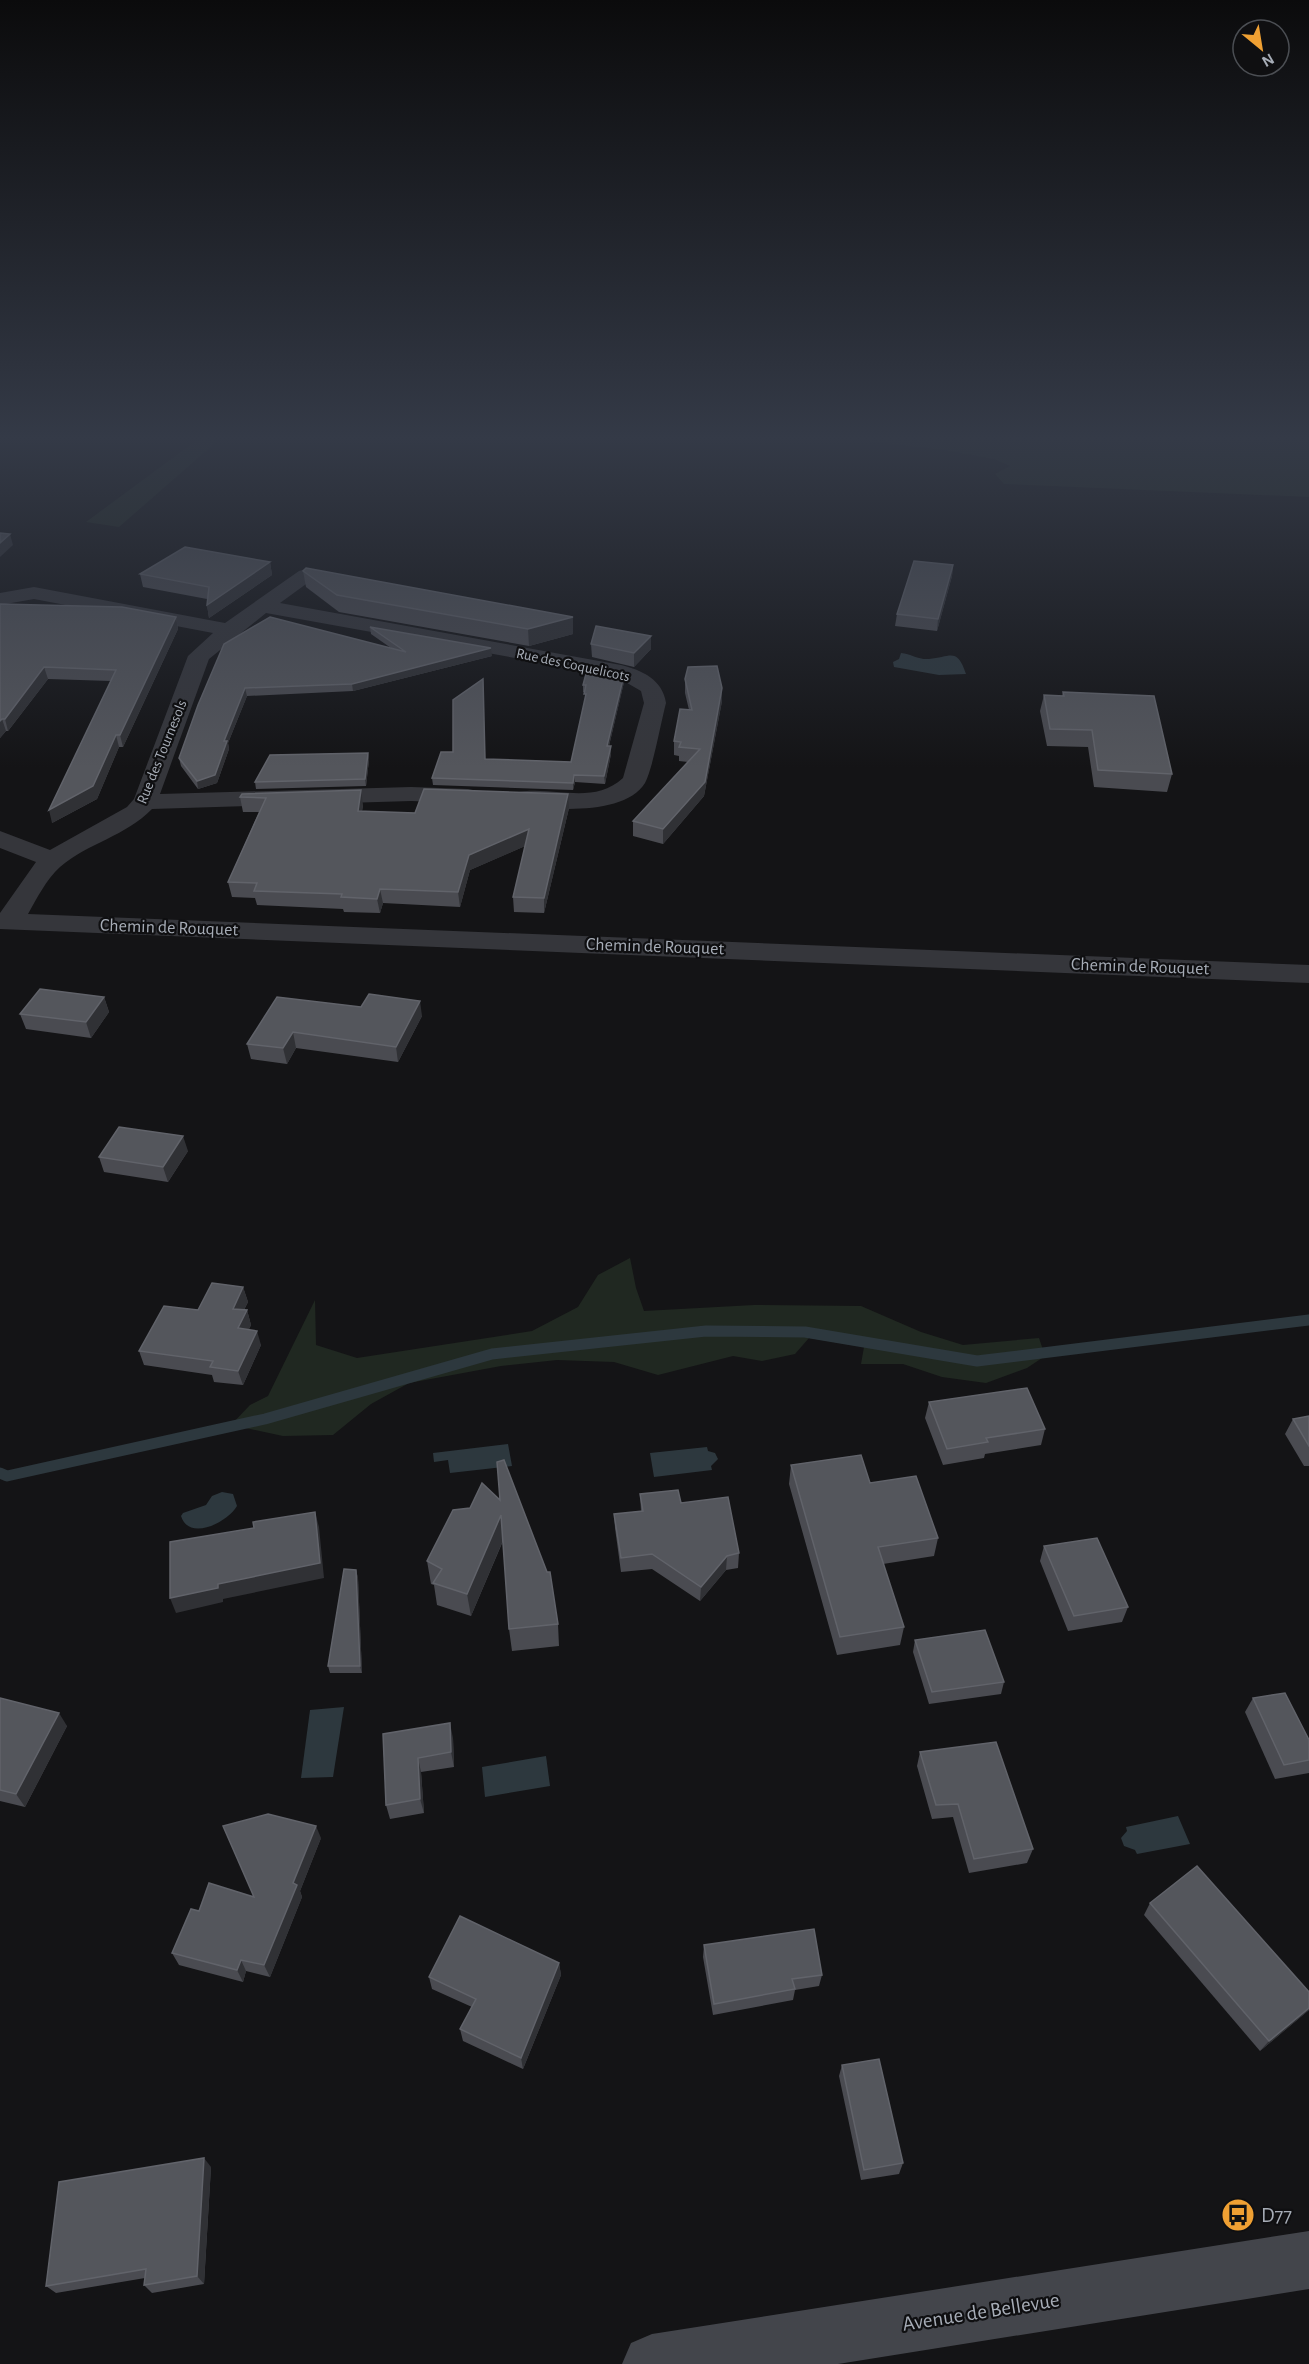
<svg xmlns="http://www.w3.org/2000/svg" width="1309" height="2364" font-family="'Alegreya Sans',sans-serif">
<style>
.green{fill:#202821}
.water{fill:#2d383e}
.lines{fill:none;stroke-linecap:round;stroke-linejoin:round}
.stream{stroke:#2d383e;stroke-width:11}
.street{fill:#35363b;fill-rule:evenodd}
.secondary{fill:#43454b;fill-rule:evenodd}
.wall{fill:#4a4b51}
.shaded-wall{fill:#303135}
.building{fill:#54565c;stroke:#61636a;stroke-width:1.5}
.labels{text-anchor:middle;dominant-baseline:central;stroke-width:4.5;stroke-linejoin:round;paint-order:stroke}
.far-street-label{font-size:15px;fill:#a6acb6;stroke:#0f0f11}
.street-label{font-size:18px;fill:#a6acb6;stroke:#0f0f11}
.near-poi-label{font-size:21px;fill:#a6acb6;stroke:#0f0f11;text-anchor:start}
.near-street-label{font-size:21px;fill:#a6acb6;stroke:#0f0f11}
</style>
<rect width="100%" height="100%" fill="#141416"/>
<g class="green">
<polygon points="201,437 222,437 119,527 86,522"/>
<polygon points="833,437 1309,437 1309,497 1004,484 995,474 1010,466 994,459 944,450"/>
<polygon points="630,1258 636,1288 644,1311 754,1305 861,1306 921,1332 963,1345 1039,1338 1045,1356 1027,1368 986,1383 942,1377 903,1364 861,1364 864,1347 809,1338 795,1354 762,1361 733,1356 658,1375 614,1362 557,1360 501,1366 409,1383 371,1404 333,1435 283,1436 231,1425 250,1405 268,1396 315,1300 316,1345 357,1358 532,1331 578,1307 598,1275"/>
</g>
<g class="water">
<path d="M901 653C911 654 919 660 929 659 951 657 957 647 966 674L939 675 894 667 893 662 899 659Z"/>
<polygon points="508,1444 512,1466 450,1473 448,1460 434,1462 433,1453"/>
<polygon points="707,1447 708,1451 715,1453 718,1459 711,1466 712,1470 654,1477 650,1453"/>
<path d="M222 1492 233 1494 237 1506C228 1522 189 1542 181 1516L183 1513 206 1505 212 1496Z"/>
<polygon points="344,1707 333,1777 301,1778 310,1710"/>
<polygon points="546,1756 550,1786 485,1797 482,1767"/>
<polygon points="1178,1816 1190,1844 1137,1854 1135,1850 1124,1846 1121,1838 1127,1831 1126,1827"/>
</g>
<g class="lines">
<polyline class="stream" points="0,1473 7,1476 265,1419 492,1354 706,1331 805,1332 977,1361 1309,1320"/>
<path class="street" d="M306 569 313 571 316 575 313 579 280 603 621 665C642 670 663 680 666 703 661 722 653 768 645 783 625 816 547 811 514 803L511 798 514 793C551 784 591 807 623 778L644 703 641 691 615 676 266 613 209 659 160 794 411 787 468 789 477 791 480 796 477 801 468 803 411 801 152 809C126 836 88 843 60 867 46 880 37 898 28 914L1309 965V983L0 929V913L36 862 0 848V831L50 850 127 807 134 799 188 656 213 633 34 599 0 605V593L34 587 225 623 299 571Z"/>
<polygon class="secondary" points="1309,2231 1309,2289 838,2364 622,2364 631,2343 652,2334"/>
</g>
<g class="wall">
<polygon points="270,562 272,575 209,618 207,605 207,599 143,587 140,574"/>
<polygon points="953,565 952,576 937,631 895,626 897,614"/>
<polygon points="303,571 573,634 529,646 339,612 306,587"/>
<polygon points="0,604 176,617 178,629 123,747 119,747 97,799 52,823 111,681 48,679 8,731 6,731 0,738"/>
<polygon points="370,627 492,656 353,691 247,696 228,743 229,749 217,783 198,789 181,766 179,758 224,644 391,648 371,634"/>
<polygon points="591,644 651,649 634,667 592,657"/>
<polygon points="685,679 722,688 722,701 704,796 663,844 633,836 633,821 688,762 679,761 679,756 674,755 674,741 689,710 685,693"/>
<polygon points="624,682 609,746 611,754 605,784 575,782 573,790 433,785 432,778 453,752 486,759 571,762 585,701 585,692 583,692 583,685"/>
<polygon points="1063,692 1172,774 1167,792 1094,787 1088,747 1047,746 1040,711 1044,695 1062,696"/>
<polygon points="368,753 369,760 366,786 256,789 255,782"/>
<polygon points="242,794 363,805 362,811 415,813 569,808 544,913 514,912 513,897 525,846 470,870 460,907 383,903 380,913 344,912 343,909 257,905 255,898 232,897 228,882 259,812 243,812 240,797"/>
<polygon points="104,997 109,1012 91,1038 26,1029 20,1014"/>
<polygon points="361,1007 422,1016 398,1062 296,1048 287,1064 251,1059 247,1044"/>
<polygon points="188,1151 168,1182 104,1172 99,1157"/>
<polygon points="243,1287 248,1302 244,1310 247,1310 251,1325 249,1329 261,1345 243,1385 214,1382 212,1375 144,1365 139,1351 198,1310"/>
<polygon points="929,1402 1045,1429 1041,1445 985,1454 984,1458 943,1465 925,1418"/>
<polygon points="1309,1416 1309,1466 1304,1466 1285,1434 1293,1419"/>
<polygon points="791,1465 870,1483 938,1538 934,1556 883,1564 904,1627 900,1645 837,1655 789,1484"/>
<polygon points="482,1483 558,1624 559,1646 512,1651 509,1629 503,1541 471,1616 437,1605 434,1585 431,1584 427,1561 470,1508"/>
<polygon points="640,1494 681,1503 739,1553 738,1568 726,1570 700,1601 652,1569 621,1572 615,1528 614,1514 641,1511"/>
<polygon points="1044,1546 1128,1607 1122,1622 1068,1631 1040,1561"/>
<polygon points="356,1570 358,1578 362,1673 330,1673 328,1666"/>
<polygon points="915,1640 1004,1682 1001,1694 929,1704 913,1652"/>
<polygon points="0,1698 67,1726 25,1807 0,1801"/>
<polygon points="1253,1698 1309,1740 1309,1773 1275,1779 1245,1712"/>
<polygon points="383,1734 453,1738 454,1767 421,1772 424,1813 390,1819 386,1805"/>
<polygon points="920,1752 1033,1849 1027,1863 969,1873 953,1817 932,1819 917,1766"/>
<polygon points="321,1838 300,1891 302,1897 270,1977 246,1971 243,1982 179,1965 172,1953 199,1911 254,1897"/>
<polygon points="1150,1903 1309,1992 1309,2010 1260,2051 1144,1915"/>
<polygon points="704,1945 822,1975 819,1986 795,1990 793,2000 713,2015 703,1957"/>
<polygon points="559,1963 561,1975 523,2069 463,2041 460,2029 472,2007 432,1989 429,1977"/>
<polygon points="842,2065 903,2163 899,2174 861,2180 839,2076"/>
<polygon points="211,2167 204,2284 152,2293 144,2285 145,2278 56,2293 46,2286"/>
</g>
<g class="shaded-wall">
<polygon points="10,534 13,545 0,557 0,543"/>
<polygon points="270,562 272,575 209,618 207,605"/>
<polygon points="953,565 952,576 937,631 938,619"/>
<polygon points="176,617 178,629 123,747 120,735"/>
<polygon points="573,617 573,634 529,646 528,629"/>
<polygon points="651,636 651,649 634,667 634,653"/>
<polygon points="491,648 492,656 353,691 352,684"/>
<polygon points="44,667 48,679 8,731 5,719"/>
<polygon points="624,675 624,682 607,754 607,746"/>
<polygon points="245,688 247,696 228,743 229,749 217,783 198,789 197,781 224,741"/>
<polygon points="722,688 722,701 704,796 663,844 663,829 705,782"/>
<polygon points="2,719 6,731 0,738 0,721"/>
<polygon points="116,735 119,747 97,799 52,823 49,810"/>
<polygon points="611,746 611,754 605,784 604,776"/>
<polygon points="368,753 369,760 366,786 365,779"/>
<polygon points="574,775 575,782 573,790 573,783"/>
<polygon points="361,790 363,805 360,825 358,811"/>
<polygon points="568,794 569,808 544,913 544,898"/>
<polygon points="529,829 530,844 470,870 460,907 458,892 469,855"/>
<polygon points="380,889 383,903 380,913 377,899"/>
<polygon points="104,997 109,1012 91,1038 86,1022"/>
<polygon points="420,1001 422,1016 398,1062 396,1047"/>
<polygon points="293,1032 296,1048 287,1064 283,1048"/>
<polygon points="183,1136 188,1151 168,1182 163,1167"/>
<polygon points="243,1287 248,1302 237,1323 233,1309"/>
<polygon points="247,1310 251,1325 242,1343 238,1328"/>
<polygon points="257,1331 261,1345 243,1385 238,1371"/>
<polygon points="315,1512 319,1527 324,1578 223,1599 223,1602 176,1613 170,1598"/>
<polygon points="501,1515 504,1538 471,1616 467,1594"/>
<polygon points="727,1556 726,1570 700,1601 701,1587"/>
<polygon points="356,1570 358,1578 362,1673 360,1666"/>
<polygon points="59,1713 67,1726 25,1807 16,1794"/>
<polygon points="450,1723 453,1738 454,1767 451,1752"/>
<polygon points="418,1758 421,1772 424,1813 420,1799"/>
<polygon points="316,1826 321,1838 300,1891 302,1897 270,1977 264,1965 293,1883"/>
<polygon points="241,1960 246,1971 243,1982 237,1970"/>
<polygon points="559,1963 561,1975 523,2069 521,2058"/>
<polygon points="1309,2008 1309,2010 1260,2051 1269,2041"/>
<polygon points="204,2158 211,2167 204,2284 197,2276"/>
</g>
<g class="building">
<polygon points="0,533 10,534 0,543"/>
<polygon points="185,547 270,562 207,605 209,587 140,574"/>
<polygon points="914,561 953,565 938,619 897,614"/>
<polygon points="306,568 573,617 528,629 337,595 303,571"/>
<polygon points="0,604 122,607 176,617 120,735 116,735 93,786 49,810 116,670 44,667 5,719 2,719 0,721"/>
<polygon points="270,617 406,652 370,627 491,648 352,684 245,688 224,741 227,741 215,775 197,781 179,758 198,705 224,644"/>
<polygon points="596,626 651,636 634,653 591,644"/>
<polygon points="588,666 615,671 624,675 607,746 611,746 604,776 574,775 573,783 432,778 441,752 453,752 453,700 483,679 485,759 571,762 586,694 584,694 586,685 583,685"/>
<polygon points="717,666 722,688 705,782 663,829 633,821 700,749 679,747 681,742 674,741 680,709 692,710 685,679 688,667"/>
<polygon points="1063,692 1154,696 1172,774 1098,770 1092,730 1050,729 1044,695 1064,696"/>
<polygon points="368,753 365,779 255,782 270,755"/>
<polygon points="424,789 568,794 544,898 513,897 529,829 469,855 458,892 380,889 377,899 341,897 342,894 254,891 257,883 228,882 266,798 240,797 242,794 361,790 358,811 415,813"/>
<polygon points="40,989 104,997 86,1022 20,1014"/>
<polygon points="369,994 420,1001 396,1047 293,1032 283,1048 247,1044 277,997 361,1007"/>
<polygon points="119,1127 183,1136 163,1167 99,1157"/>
<polygon points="212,1283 243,1287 233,1309 247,1310 238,1328 257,1331 238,1371 210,1367 213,1361 139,1351 164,1306 198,1310"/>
<polygon points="1027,1388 1045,1429 986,1438 988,1442 947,1449 929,1402"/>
<polygon points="1309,1416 1309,1446 1293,1419"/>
<polygon points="861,1455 870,1483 916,1476 938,1538 878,1547 904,1627 840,1637 791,1465"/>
<polygon points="504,1460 547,1572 550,1572 558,1624 509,1629 501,1515 467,1594 433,1583 442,1569 427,1561 453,1510 470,1508 482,1483 500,1500 497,1462"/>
<polygon points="678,1490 681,1503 728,1497 739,1553 727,1556 701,1587 652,1554 621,1558 614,1514 643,1511 640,1494"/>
<polygon points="315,1512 320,1563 218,1584 218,1588 170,1598 170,1542 254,1528 253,1522"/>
<polygon points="1097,1538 1128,1607 1074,1616 1044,1546"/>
<polygon points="344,1569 356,1570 360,1666 328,1666"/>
<polygon points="985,1630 1004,1682 932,1692 915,1640"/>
<polygon points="1285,1693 1309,1740 1309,1760 1284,1765 1253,1698"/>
<polygon points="0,1698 59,1713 16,1794 0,1790"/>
<polygon points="450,1723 451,1752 418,1758 420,1799 386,1805 383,1734"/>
<polygon points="996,1742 1033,1849 974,1859 958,1804 936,1805 920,1752"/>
<polygon points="268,1814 316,1826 293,1883 297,1885 264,1965 241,1960 237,1970 172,1953 191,1909 199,1911 209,1883 254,1897 223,1826"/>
<polygon points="1197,1866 1309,1992 1309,2008 1269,2041 1150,1903"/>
<polygon points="460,1916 559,1963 521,2058 460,2029 476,1999 429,1977"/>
<polygon points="814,1929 822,1975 792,1979 795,1989 714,2004 704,1945"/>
<polygon points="879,2059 903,2163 864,2170 842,2065"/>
<polygon points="204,2158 197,2276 144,2285 146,2269 46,2286 59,2182"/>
</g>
<linearGradient id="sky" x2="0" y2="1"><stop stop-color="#0b0b0c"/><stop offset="0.57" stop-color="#343a47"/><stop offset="1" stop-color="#343a47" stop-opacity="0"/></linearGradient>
<rect width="1309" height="768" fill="url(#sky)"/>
<defs>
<symbol id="bus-disc" viewBox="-11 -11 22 22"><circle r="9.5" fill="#efa033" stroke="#0f0f11"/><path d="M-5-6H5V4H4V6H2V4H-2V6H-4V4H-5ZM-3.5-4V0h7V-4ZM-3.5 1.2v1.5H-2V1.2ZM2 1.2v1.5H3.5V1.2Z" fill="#111"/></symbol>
</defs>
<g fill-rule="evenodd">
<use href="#bus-disc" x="1219" y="2196" width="38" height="38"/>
</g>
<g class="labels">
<g class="far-street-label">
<text transform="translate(573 665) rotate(12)">Rue des Coquelicots</text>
<text transform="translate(162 752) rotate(-68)">Rue des Tournesols</text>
</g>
<g class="street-label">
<text transform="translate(169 928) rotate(2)">Chemin de Rouquet</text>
<text transform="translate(655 947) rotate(2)">Chemin de Rouquet</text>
<text transform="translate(1140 967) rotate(2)">Chemin de Rouquet</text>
</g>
<g class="near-poi-label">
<text x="1261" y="2215">D77</text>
</g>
<g class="near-street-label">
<text transform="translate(981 2312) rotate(-9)">Avenue de Bellevue</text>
</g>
</g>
<g transform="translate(1261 48) rotate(150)"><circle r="28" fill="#0f0f11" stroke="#4b4e53" stroke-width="1.5"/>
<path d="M0-4.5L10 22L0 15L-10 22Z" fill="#efa033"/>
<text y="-9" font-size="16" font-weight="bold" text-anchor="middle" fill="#a6acb6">N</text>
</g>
</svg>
